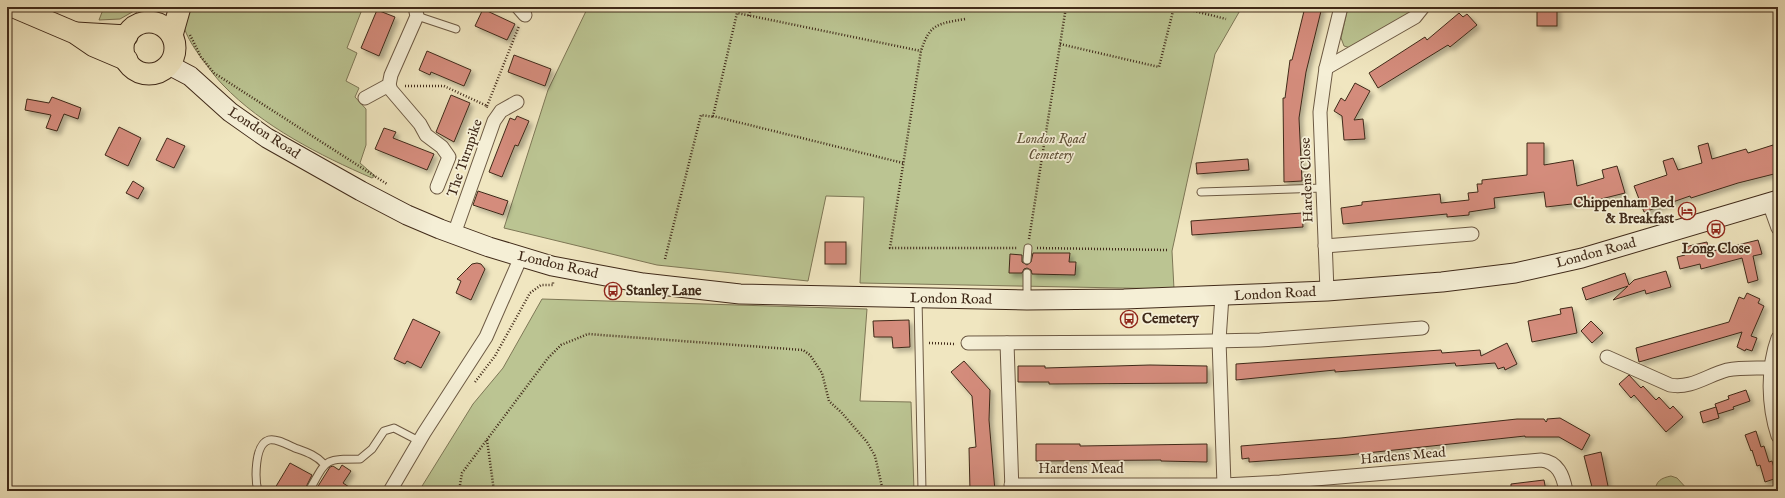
<svg xmlns="http://www.w3.org/2000/svg" width="1785" height="498" font-family="'IM FELL English',serif">
<style>
.green{fill:#bbc492;stroke:#7e7756}
.building{fill:#d48c7c;stroke:#402a19;filter:url(#shadow)}
.lines{fill:none;stroke-linecap:round;stroke-linejoin:round}
.lane-casing{stroke:#6c5943;stroke-width:9}
.street-casing{stroke:#6c5943;stroke-width:15}
.secondary-casing{stroke:#402a19;stroke-width:21}
.primary-casing{stroke:#402a19;stroke-width:23}
.path{stroke:#402a19;stroke-width:2.5;stroke-dasharray:1 2;stroke-linecap:butt}
.lane{stroke:#f5efd6;stroke-width:7}
.street{stroke:#f5efd6;stroke-width:13}
.secondary{stroke:#f5efd6;stroke-width:19}
.primary{stroke:#f0e6c0;stroke-width:21}
.labels{text-anchor:middle;dominant-baseline:central;stroke-width:3.5;stroke-linejoin:round;paint-order:stroke}
.street-label{font-size:14px;fill:#402a19;stroke:#f5efd6}
.park-label{font-size:14px;font-style:italic;fill:#5f5037;stroke:#f5efd6}
.poi-label{font-size:14px;font-weight:bold;fill:#402a19;stroke:#f5efd6;text-anchor:start}
</style>
<defs>
<filter id="shadow"><feDropShadow dx="3.5" dy="3.5" stdDeviation="2" flood-color="#0004"/></filter>
</defs>
<rect width="100%" height="100%" fill="#f0e6c0"/>
<filter id="stains"><feTurbulence type="fractalNoise" baseFrequency=".005" numOctaves="4"/><feColorMatrix values="0 0 0 0 .2 0 0 0 0 .09 0 0 0 0 .02 0 0 0 .5 -.17"/></filter>
<radialGradient id="worn" r=".72"><stop offset=".6" stop-color="#630" stop-opacity="0"/><stop offset="1" stop-color="#630" stop-opacity=".3"/></radialGradient>
<g class="green">
<polygon points="104,7 141,7 120,19 99,20"/>
<path d="M186 7H363L347 48 357 53 346 81 359 88 355 97 366 109V145L360 163 375 176 372 178C321 156 262 126 223 85 217 79 211 71 206 64 198 54 182 32 183 19 183 15 185 10 186 7Z"/>
<polygon points="588,7 962,7 997,11 998,7 1242,7 1215,54 1172,251 1174,289 860,283 864,197 826,196 808,281 657,265 504,228 548,90"/>
<polygon points="1348,7 1415,7 1405,17 1351,48 1344,46 1341,38"/>
<polygon points="542,299 867,309 860,401 911,402 914,491 419,491 473,404 503,368"/>
<path d="M1671 476 1677 478 1689 491H1655C1656 481 1661 478 1671 476Z"/>
</g>
<g class="building">
<polygon points="1305,7 1322,7 1306,72 1299,118 1302,181 1284,182 1283,98 1285,98 1290,60 1292,60"/>
<rect x="1537" y="7" width="20" height="19"/>
<polygon points="483,9 515,24 507,40 475,26"/>
<polygon points="377,10 395,17 379,56 361,48"/>
<polygon points="1459,13 1463,17 1467,14 1477,25 1450,47 1448,45 1378,88 1369,73 1425,37 1427,40"/>
<polygon points="427,51 471,70 464,86 431,72 430,75 419,70"/>
<polygon points="514,55 551,69 545,86 508,72"/>
<polygon points="1355,83 1370,91 1354,120 1363,119 1365,139 1344,140 1342,116 1334,111 1341,98 1345,101"/>
<polygon points="451,95 470,103 454,142 436,132"/>
<polygon points="52,97 81,108 78,119 64,114 57,131 46,128 51,115 25,110 27,99 49,103"/>
<polygon points="517,116 529,121 518,146 515,145 502,177 489,172 510,118 515,120"/>
<polygon points="119,127 141,138 128,166 105,155"/>
<polygon points="384,128 396,132 393,138 434,154 427,170 375,149"/>
<polygon points="167,138 185,146 174,168 156,160"/>
<polygon points="1527,143 1544,143 1544,165 1573,160 1577,186 1604,178 1602,170 1617,166 1625,193 1589,202 1546,207 1544,192 1494,198 1495,208 1469,212 1469,215 1447,217 1447,214 1343,224 1341,208 1362,205 1362,202 1440,194 1441,203 1469,200 1468,193 1478,192 1477,184 1482,184 1482,180 1527,175"/>
<polygon points="1708,143 1712,159 1746,149 1748,153 1773,145 1775,154 1778,153 1778,173 1738,183 1691,198 1690,196 1644,212 1634,186 1667,175 1663,161 1673,158 1678,170 1702,163 1698,146"/>
<polygon points="1248,159 1249,170 1197,174 1196,163"/>
<polygon points="133,181 144,188 138,199 126,193"/>
<polygon points="478,191 508,201 503,215 473,205"/>
<polygon points="1302,213 1303,227 1192,235 1191,221"/>
<polygon points="1758,240 1762,254 1753,256 1758,280 1748,283 1742,258 1701,269 1700,264 1680,269 1677,257 1685,255 1684,247 1707,242 1709,252"/>
<rect x="825" y="242" width="21" height="22"/>
<polygon points="1033,253 1070,253 1069,262 1076,262 1075,275 1032,274 1031,270 1027,268 1024,269 1022,273 1009,273 1010,254 1022,255 1022,262 1027,265 1031,262"/>
<polygon points="477,263 481,264 485,269 471,300 456,293 461,281 457,279 472,264"/>
<polygon points="1666,271 1671,287 1646,294 1645,290 1613,300 1628,286 1586,300 1582,288 1625,273 1629,285 1634,280"/>
<polygon points="1747,293 1760,299 1758,303 1764,306 1751,336 1757,338 1752,351 1746,349 1745,351 1737,347 1742,332 1639,362 1636,348 1729,322 1739,297 1744,299"/>
<polygon points="1572,307 1577,333 1532,342 1528,321 1561,314 1560,309"/>
<polygon points="413,319 440,332 421,368 407,361 405,364 394,359"/>
<polygon points="909,320 910,347 893,348 892,337 874,337 873,321"/>
<polygon points="1591,321 1603,333 1592,343 1581,331"/>
<polygon points="1507,343 1517,364 1505,370 1504,367 1498,369 1495,363 1456,366 1455,363 1335,372 1335,370 1236,380 1236,364 1441,350 1442,353 1480,350 1481,356"/>
<polygon points="964,361 990,390 989,420 995,491 970,491 969,448 976,447 972,396 951,372"/>
<polygon points="1150,365 1207,366 1207,383 1049,384 1049,382 1018,382 1018,366 1045,366 1045,368"/>
<polygon points="1629,375 1641,388 1643,386 1656,400 1659,397 1670,409 1673,406 1683,417 1666,432 1634,395 1631,398 1619,384"/>
<polygon points="1746,390 1750,401 1733,407 1734,409 1718,414 1715,404 1729,399 1728,396"/>
<polygon points="1716,407 1719,418 1703,423 1700,412"/>
<polygon points="1560,418 1590,435 1582,450 1559,437 1525,437 1525,436 1348,455 1249,462 1249,458 1242,459 1241,446 1341,438 1517,419 1544,419 1546,422 1547,421 1547,419"/>
<polygon points="1756,431 1761,447 1764,446 1769,462 1772,461 1777,478 1765,482 1760,465 1757,466 1752,450 1751,451 1745,435"/>
<polygon points="1036,444 1080,444 1080,446 1207,444 1207,462 1161,461 1161,460 1036,461"/>
<polygon points="1601,452 1609,491 1593,491 1584,456"/>
<polygon points="290,463 312,475 304,491 281,491 275,488"/>
<polygon points="342,465 351,471 343,483 355,491 315,491 330,467 333,466 339,470"/>
<polygon points="1544,480 1546,491 1511,491 1511,484"/>
</g>
<g class="lines">
<defs>
<g id="lane">
<polyline points="417,16 456,29"/>
<polyline points="1201,192 1323,188"/>
<polyline points="1027,260 1028,248"/>
<polyline points="1027,273 1027,300"/>
<polyline points="918,298 922,491"/>
<path d="M258 491C255 480 254 444 269 440 276 438 288 445 295 448 306 452 316 455 324 464"/>
<path d="M309 491C327 459 323 459 360 459L372 449 384 431 394 428 419 441"/>
</g>
<g id="street">
<polyline points="518,7 525,15"/>
<polyline points="1326,68 1415,17 1423,7"/>
<polyline points="389,85 391,90 420,124 426,135 442,147 449,157 437,187"/>
<polyline points="365,98 389,85 391,75 417,16 415,7"/>
<polyline points="1769,203 1778,228"/>
<polyline points="454,234 494,121 501,111 517,102"/>
<polyline points="1325,246 1472,234"/>
<polyline points="1327,291 1320,112 1326,68 1341,7"/>
<polyline points="1222,296 1219,340 1224,485"/>
<path d="M1778 338C1767 368 1768 406 1778 436"/>
<polyline points="968,343 1164,342 1260,340 1422,328"/>
<polyline points="1007,343 1012,491"/>
<path d="M1607 357 1670 385C1691 389 1708 375 1727 370 1741 367 1757 368 1771 368"/>
<path d="M1011 485H1224L1280 482 1541 460C1558 462 1563 475 1566 491"/>
<polyline points="390,491 424,433 486,337 521,257"/>
</g>
<polyline id="secondary" points="169,65 190,76 230,112 267,138 361,191 407,215 440,229 489,247 552,266 643,283 740,294 1027,300 1124,299 1327,291 1442,282 1515,273 1582,258 1778,200"/>
<g id="primary">
<polyline points="14,7 75,33 94,46 127,60"/>
<circle cx="149" cy="48" r="26"/>
<polyline points="76,33 127,36"/>
<polyline points="172,35 180,7"/>
</g>
</defs>
<use href="#lane" class="lane-casing"/>
<use href="#street" class="street-casing"/>
<use href="#secondary" class="secondary-casing"/>
<use href="#primary" class="primary-casing"/>
<g class="path">
<polyline points="1179,7 1226,19"/>
<polyline points="749,16 751,7"/>
<polyline points="129,19 146,7"/>
<path d="M965 19C938 24 930 23 921 51L890 248H1018"/>
<polyline points="190,35 201,57 214,73 387,184"/>
<polyline points="1060,44 1159,67 1174,7"/>
<polyline points="405,86 444,86 487,106 486,109"/>
<polyline points="487,106 519,26"/>
<polyline points="903,163 713,116 737,13 921,51"/>
<polyline points="1029,239 1066,7"/>
<polyline points="1037,248 1167,250"/>
<polyline points="665,259 701,115 714,117"/>
<polyline points="929,343 956,344"/>
<polyline points="475,382 495,356 530,293 541,285 553,285 553,282"/>
<polyline points="487,440 494,491"/>
<polyline points="459,491 462,473 548,358 561,345 588,334 803,350 810,355 822,373 829,401 841,412 867,442 875,456 883,491"/>
</g>
<use href="#lane" class="lane"/>
<use href="#street" class="street"/>
<use href="#secondary" class="secondary"/>
<use href="#primary" class="primary"/>
</g>
<defs>
<symbol id="hotel-ring" viewBox="-11 -11 22 22"><circle r="9.5" fill="#f5efd6" stroke="#8f2418" stroke-width="1.5"/><path d="M-6-4.5h1.5V1H6V5H4.5V3h-9V5H-6ZM-4 0a1.8 1.8 0 1 1 3.6 0ZM.5 0V-2.5h3Q6-2.5 6 0Z" fill="#8f2418"/></symbol>
<symbol id="bus-ring" viewBox="-11 -11 22 22"><circle r="9.5" fill="#f5efd6" stroke="#8f2418" stroke-width="1.5"/><path d="M-5-6H5V4H4V6H2V4H-2V6H-4V4H-5ZM-3.5-4V0h7V-4ZM-3.5 1.2v1.5H-2V1.2ZM2 1.2v1.5H3.5V1.2Z" fill="#8f2418"/></symbol>
</defs>
<g fill-rule="evenodd">
<use href="#hotel-ring" x="1677" y="201" width="20" height="20"/>
<use href="#bus-ring" x="1706" y="219" width="20" height="20"/>
<use href="#bus-ring" x="603" y="281" width="20" height="20"/>
<use href="#bus-ring" x="1119" y="309" width="20" height="20"/>
</g>
<g class="labels">
<g class="street-label">
<text transform="translate(264 133) rotate(33)">London Road</text>
<text transform="translate(465 158) rotate(-71)">The Turnpike</text>
<text transform="translate(1307 180) rotate(-92)">Hardens Close</text>
<text transform="translate(1596 253) rotate(-15)">London Road</text>
<text transform="translate(558 265) rotate(13)">London Road</text>
<text transform="translate(1275 294) rotate(-3)">London Road</text>
<text transform="translate(951 299) rotate(1)">London Road</text>
<text transform="translate(1403 456) rotate(-5)">Hardens Mead</text>
<text x="1081" y="469">Hardens Mead</text>
</g>
<g class="park-label">
<text x="1051" y="139">London Road<tspan x="1051" dy="16">Cemetery</tspan></text>
</g>
<g class="poi-label">
<text x="1674" y="203" text-anchor="end">Chippenham Bed<tspan x="1674" dy="16">&amp; Breakfast</tspan></text>
<text x="1716" y="249" text-anchor="middle">Long Close</text>
<text x="626" y="291">Stanley Lane</text>
<text x="1142" y="319">Cemetery</text>
</g>
</g>
<rect width="1785" height="498" fill="none" stroke="#f0e6c0" stroke-width="24"/>
<rect x="8" y="8" width="1769" height="482" fill="none" stroke="#402a19" stroke-width="2"/>
<rect x="12" y="12" width="1761" height="474" fill="none" stroke="#402a19"/>
<rect width="100%" height="100%" filter="url(#stains)"/>
<rect width="100%" height="100%" fill="url(#worn)"/>
</svg>
